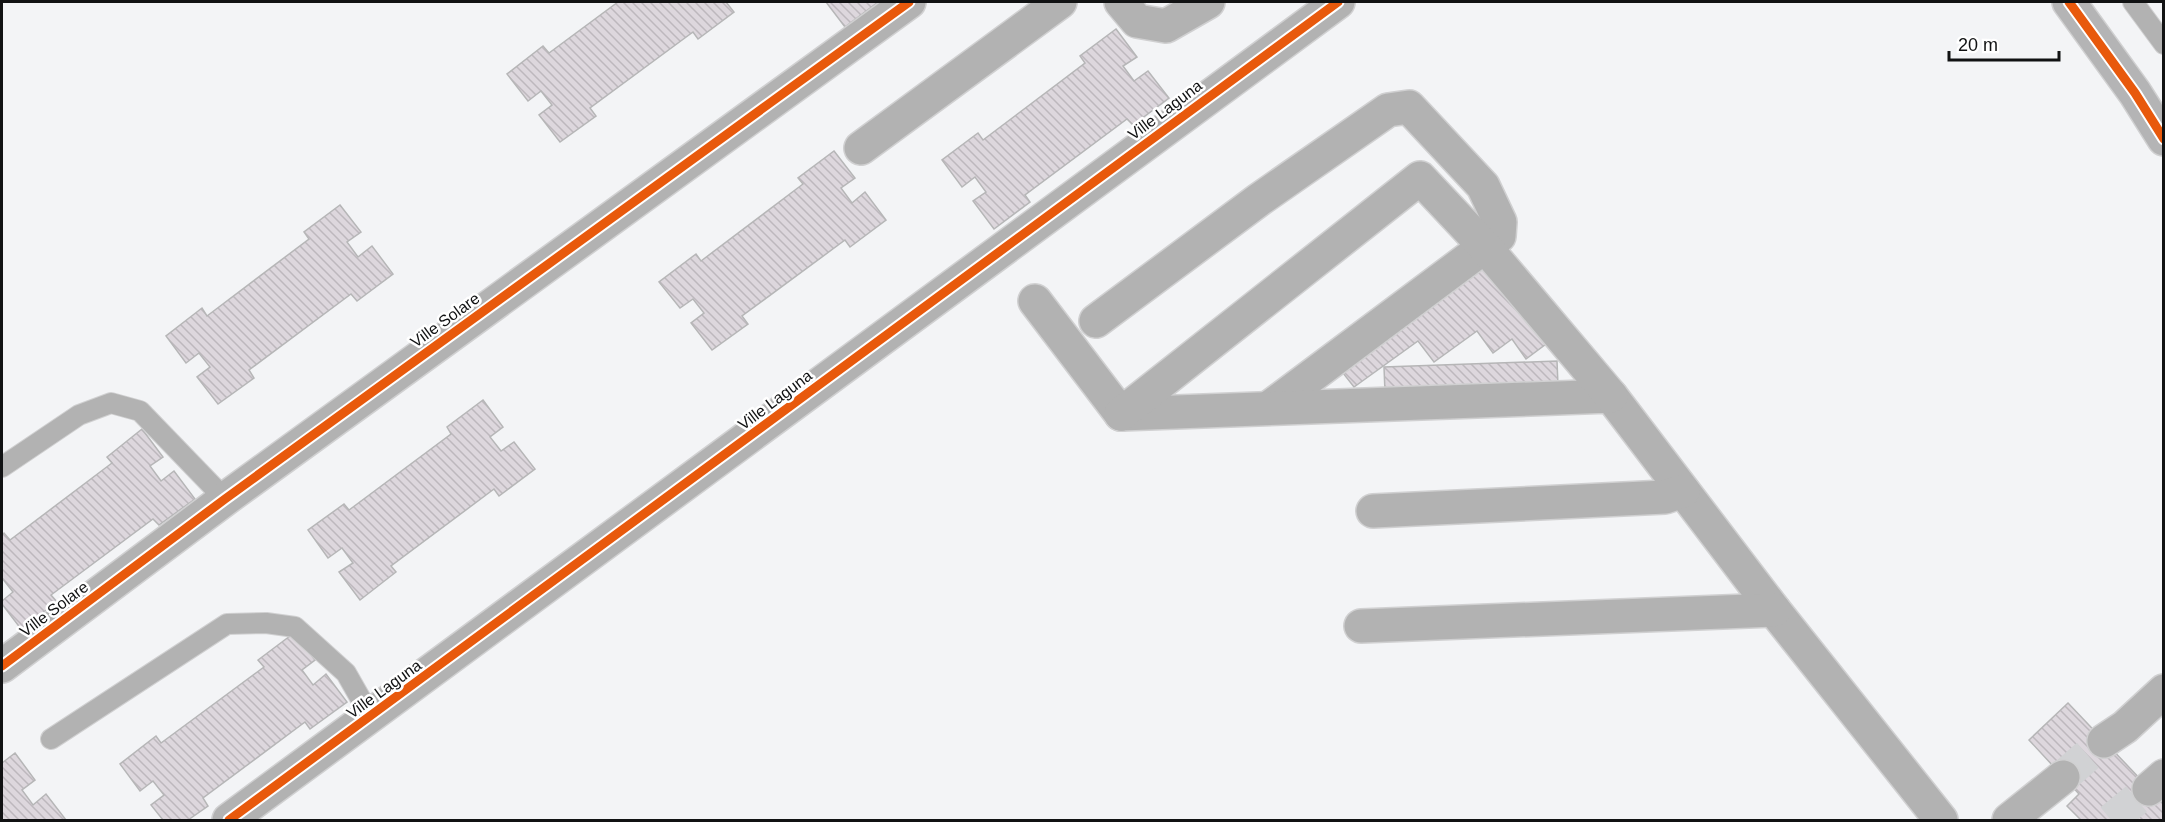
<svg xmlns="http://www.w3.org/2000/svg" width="2165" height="822" font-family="Arial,sans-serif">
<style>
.building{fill:url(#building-back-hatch);stroke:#b6b6b7;stroke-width:1.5}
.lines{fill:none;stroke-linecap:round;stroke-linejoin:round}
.minor-tunnel{stroke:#d1d2d4;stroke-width:33;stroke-dasharray:33 16;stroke-linecap:butt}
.service-casing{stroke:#d0d0d1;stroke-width:22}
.minor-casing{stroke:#d0d0d1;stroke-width:36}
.primary-casing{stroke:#d0d0d1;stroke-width:36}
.service{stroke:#b2b2b2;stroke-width:20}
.minor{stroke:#b2b2b2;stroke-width:33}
.primary{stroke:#b4b4b5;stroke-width:33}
.cycleway-casing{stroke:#fff;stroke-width:13}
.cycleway{stroke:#e8590c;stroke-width:9}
.labels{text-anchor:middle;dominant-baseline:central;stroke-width:5;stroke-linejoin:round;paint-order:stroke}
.street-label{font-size:16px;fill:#111213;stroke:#fff}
</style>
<defs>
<pattern id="building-back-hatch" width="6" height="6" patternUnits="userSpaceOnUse" patternTransform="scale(1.5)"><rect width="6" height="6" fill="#ddd7dd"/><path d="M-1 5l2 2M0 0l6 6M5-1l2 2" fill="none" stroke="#bdb8bd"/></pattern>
</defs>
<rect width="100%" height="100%" fill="#f3f4f6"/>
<g class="building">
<polygon points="618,2 726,2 734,12 698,39 693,32 590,108 596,116 560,142 539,115 552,105 541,91 528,101 507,74 543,46 549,53"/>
<polygon points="826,2 878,2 845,27"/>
<polygon points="1116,29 1137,57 1123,66 1134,81 1148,71 1169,98 1133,125 1127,119 1025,195 1030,202 994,229 973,201 986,192 975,177 962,187 942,160 978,133 983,140 1085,63 1080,56"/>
<polygon points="834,151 855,178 841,188 852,203 865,192 886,220 850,247 845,240 742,316 748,324 712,350 691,323 704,313 693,299 680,308 659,282 696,254 701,261 803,184 798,178"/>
<polygon points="340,205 361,232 347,242 358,257 372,246 393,274 357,301 351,294 249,370 254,378 218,404 197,377 210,367 199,353 186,363 166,336 202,308 207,316 309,239 304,232"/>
<polygon points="1485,262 1546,344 1526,359 1512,339 1493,353 1477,331 1434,362 1418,341 1354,387 1339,368"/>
<polygon points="1557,361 1558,385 1385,392 1384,367"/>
<polygon points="483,400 503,427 490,437 501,451 514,442 535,469 499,496 494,489 391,566 396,572 360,600 339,572 353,563 342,548 328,558 308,530 344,504 349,510 451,434 447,427"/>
<polygon points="142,429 163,457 150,466 161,481 174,471 195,499 159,525 153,519 51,595 57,602 21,629 2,604 2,601 13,592 2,578 2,535 4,533 10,540 112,463 107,457"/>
<polygon points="294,633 315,660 302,670 313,685 326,674 347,702 310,729 305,722 203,798 208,806 188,820 163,820 151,805 164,795 153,781 140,791 120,764 156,736 161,743 264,667 258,660"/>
<polygon points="2068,703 2164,804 2163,820 2081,820 2067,806 2079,794 2029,740"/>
<polygon points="15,753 35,780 22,790 33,805 46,794 66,820 2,820 2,763"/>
</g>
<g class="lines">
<g class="minor-tunnel">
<polyline points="2063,777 2104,741"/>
<polyline points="2111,820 2149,789"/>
</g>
<defs>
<g id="service">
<polyline points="2133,2 2164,44"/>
<polyline points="2,467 79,415 111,403 140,411 225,499"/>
<polyline points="51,739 227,624 266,623 295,627 346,673 371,717"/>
</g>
<g id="minor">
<polyline points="1121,2 1137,21 1166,26 1208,2"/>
<polyline points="861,148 1060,2"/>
<polyline points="1035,301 1121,414"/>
<polyline points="1096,321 1260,199 1388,110 1409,107 1483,186 1500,222 1499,236 1270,407"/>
<polyline points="1121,414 1611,396 1774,610 1941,820"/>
<polyline points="1121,414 1420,178 1486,248 1611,396"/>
<polyline points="1373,511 1665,497 1683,491"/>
<polyline points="1361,626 1774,610"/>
<polyline points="2,666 225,499 909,2"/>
<polyline points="2104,741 2125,727 2164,691"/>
<polyline points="2149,789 2164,776"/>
<polyline points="229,820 1338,2"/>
<polyline points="2009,820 2063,777"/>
</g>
<polyline id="primary" points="2069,2 2135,93 2164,139"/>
</defs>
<use href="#service" class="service-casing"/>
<use href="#minor" class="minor-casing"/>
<use href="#primary" class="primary-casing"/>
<use href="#service" class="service"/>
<use href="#minor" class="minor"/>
<use href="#primary" class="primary"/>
<defs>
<g id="cycleway">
<polyline points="2069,2 2135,93 2164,139"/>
<polyline points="2,666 225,499 909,2"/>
<polyline points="229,820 1338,2"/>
</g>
</defs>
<use href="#cycleway" class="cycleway-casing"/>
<use href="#cycleway" class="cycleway"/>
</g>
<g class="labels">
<g class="street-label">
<text transform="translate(1165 110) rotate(-37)">Ville Laguna</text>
<text transform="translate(445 320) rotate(-36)">Ville Solare</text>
<text transform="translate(775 400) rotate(-37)">Ville Laguna</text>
<text transform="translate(54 609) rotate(-37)">Ville Solare</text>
<text transform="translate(384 689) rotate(-36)">Ville Laguna</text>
</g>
</g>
<rect width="2165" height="822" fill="none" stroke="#111213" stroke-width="6"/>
<path d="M1949 51v9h110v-9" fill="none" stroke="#111213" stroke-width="3"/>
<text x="1958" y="51" font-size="18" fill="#111213" stroke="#ffffff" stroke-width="4.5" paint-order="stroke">20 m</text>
</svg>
